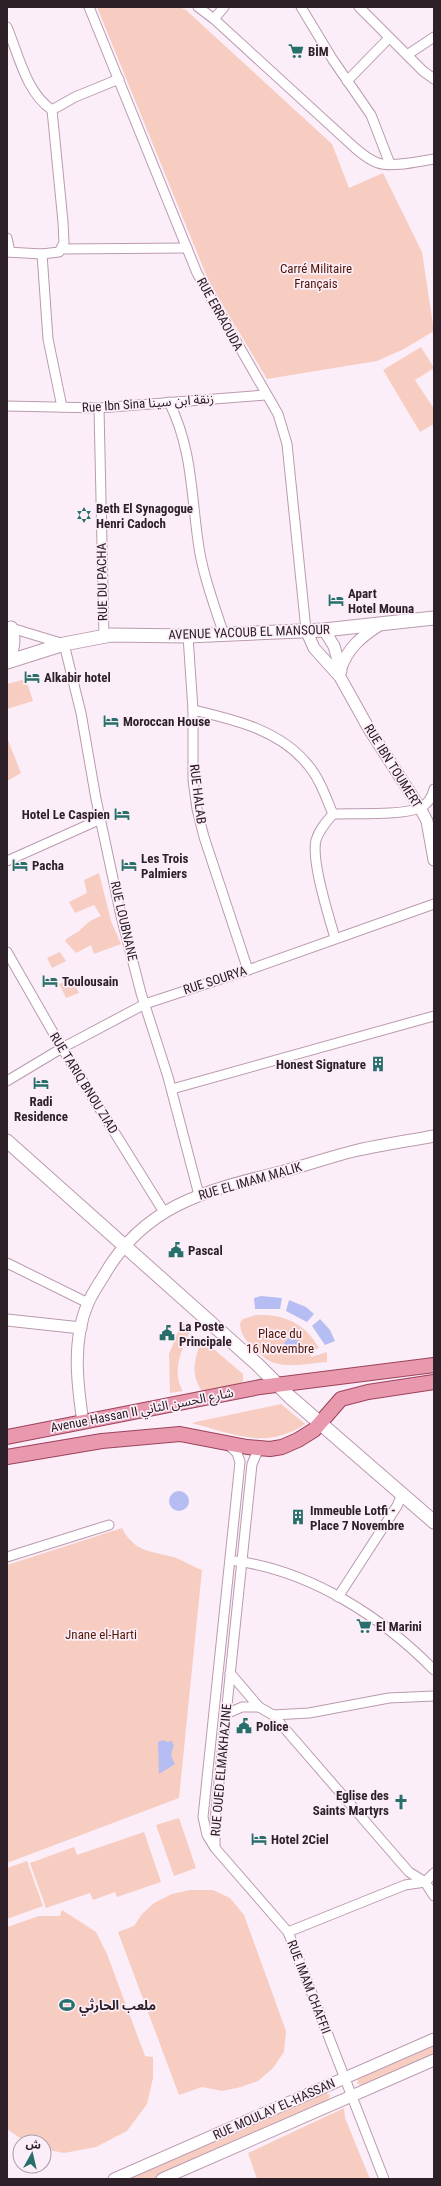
<svg xmlns="http://www.w3.org/2000/svg" width="441" height="2186" font-family="'Roboto Condensed','Noto Sans Arabic',sans-serif">
<style>
.green{fill:#f7cdc1}
.water{fill:#b5bdf2}
.lines{fill:none;stroke-linecap:round;stroke-linejoin:round}
.minor-casing{stroke:#ba9ab0;stroke-width:11}
.tertiary-casing{stroke:#ba9ab0;stroke-width:13}
.secondary-casing{stroke:#ba9ab0;stroke-width:15}
.primary-casing{stroke:#9c425c;stroke-width:16}
.minor{stroke:#fff;stroke-width:9}
.tertiary{stroke:#fff;stroke-width:11}
.secondary{stroke:#fff;stroke-width:13}
.primary{stroke:#e899ae;stroke-width:14}
.labels{text-anchor:middle;dominant-baseline:central;stroke-width:3.5;stroke-linejoin:round;paint-order:stroke}
.poi-label{font-size:13px;font-weight:bold;fill:#2d2029;stroke:#fceef8;text-anchor:start}
.park-label{font-size:13px;fill:#511605;stroke:#fceef8}
.street-label{font-size:13px;fill:#2d2029;stroke:#fceef8}
</style>
<rect width="100%" height="100%" fill="#fceef8"/>
<g class="green">
<polygon points="97,7 180,7 186,10 332,144 349,188 383,173 422,252 434,331 404,349 377,361 267,379 209,282"/>
<polygon points="421,347 434,368 415,380 434,409 434,424 420,432 383,370"/>
<polygon points="26,679 33,701 7,709 7,684"/>
<polygon points="8,740 21,773 7,781 7,741"/>
<path d="M99 873 111 921 121 944 94 954 91 945 76 953 65 941C68 936 74 935 79 931 89 922 87 922 101 916L94 905 75 913 69 902 87 893 84 880Z"/>
<polygon points="60,952 66,961 52,968 47,958"/>
<polygon points="72,980 79,993 66,998 59,984"/>
<path d="M256 1315C285 1314 305 1323 319 1348L309 1352 311 1357 327 1352V1362C309 1363 283 1370 266 1359 262 1356 259 1352 255 1348 245 1340 241 1336 240 1323L243 1319Z"/>
<path d="M182 1322 190 1331C182 1349 171 1372 183 1391L170 1393 169 1354Z"/>
<path d="M203 1340 243 1374V1381L241 1384 202 1391C190 1376 194 1355 203 1340Z"/>
<path d="M281 1404 305 1424C265 1451 233 1433 191 1423Z"/>
<path d="M122 1528C134 1552 151 1551 173 1557 183 1560 192 1566 202 1570L179 1798 7 1863V1565Z"/>
<polygon points="179,1818 196,1868 174,1876 156,1825"/>
<polygon points="144,1832 161,1882 117,1897 115,1892 93,1900 90,1893 46,1908 30,1863 74,1847 77,1855"/>
<polygon points="27,1861 43,1906 7,1919 7,1868"/>
<polygon points="190,1890 213,1890 230,1898 244,1915 286,2031 284,2052 273,2068 258,2081 241,2087 222,2091 202,2087 179,2095 118,1932 134,1926 142,1914 154,1903 172,1894"/>
<polygon points="62,1910 96,1932 107,1954 145,2056 153,2057 153,2078 147,2104 127,2131 96,2147 64,2153 44,2149 44,2142 26,2142 7,2129 7,1927 39,1916 60,1916"/>
<polygon points="434,2044 434,2056 363,2087 357,2083 359,2077"/>
<polygon points="323,2092 330,2095 328,2102 153,2179 124,2179"/>
<polygon points="344,2108 345,2118 370,2179 257,2179 248,2153"/>
</g>
<g class="water">
<polygon points="261,1296 282,1298 280,1309 255,1309 254,1298"/>
<polygon points="289,1300 306,1307 314,1314 307,1322 286,1311"/>
<polygon points="320,1319 330,1330 335,1341 325,1345 312,1326"/>
<circle cx="292" cy="1346" r="8"/>
<circle cx="179" cy="1501" r="10"/>
<path d="M163 1740 167 1742 172 1741 174 1746C170 1754 171 1757 175 1764L159 1774 158 1742Z"/>
</g>
<g class="lines">
<defs>
<g id="minor">
<polyline points="89,7 197,273 278,414 287,444 306,630"/>
<path d="M198 7 214 19 355 148C362 154 369 160 378 163 392 168 420 161 434 159"/>
<polyline points="301,7 333,60 371,115 390,164"/>
<polyline points="359,7 423,71 434,79"/>
<polyline points="214,19 224,7"/>
<path d="M7 27C19 56 26 92 52 110"/>
<polyline points="407,55 434,37"/>
<polyline points="347,81 389,38"/>
<polyline points="7,238 10,252"/>
<polyline points="62,249 187,248"/>
<polyline points="7,252 42,254 59,252 64,243 63,222 52,110 75,97 119,79"/>
<polyline points="42,254 48,339 62,407"/>
<path d="M169 402C192 448 191 492 198 541 202 573 214 604 224 635"/>
<polyline points="7,406 99,408 265,395"/>
<polyline points="99,408 104,636"/>
<polyline points="8,627 64,644 81,713 96,799 121,916 141,993 168,1077 199,1195"/>
<polyline points="188,636 193,710 193,780 197,809 204,837 248,970"/>
<path d="M193 710C235 720 280 730 308 765 320 779 326 798 333 814"/>
<polyline points="7,861 101,819"/>
<path d="M335 938C329 917 311 861 316 840 319 830 326 822 333 814 356 813 399 816 419 808 427 805 432 797 434 789"/>
<polyline points="7,952 62,1048 164,1212"/>
<polyline points="7,1081 62,1048 145,1004 248,970 434,904"/>
<polyline points="172,1089 434,1016"/>
<polyline points="7,1263 88,1303"/>
<polyline points="228,1444 237,1453 240,1462 203,1817 207,1835 215,1848 288,1932 384,2179"/>
<polyline points="7,1557 109,1525"/>
<path d="M236 1561C311 1571 382 1617 434 1670"/>
<polyline points="338,1597 397,1506 402,1494"/>
<polyline points="230,1673 259,1707 273,1715 409,1872 425,1882 434,1896"/>
<polyline points="226,1714 242,1707 259,1707"/>
<polyline points="273,1715 309,1713 389,1698 434,1696"/>
<polyline points="215,1847 215,1821 252,1464 259,1448"/>
<polyline points="425,1882 434,1873"/>
<polyline points="288,1932 405,1885 425,1882"/>
</g>
<g id="tertiary">
<polyline points="306,630 314,648 340,677 369,729 420,808 427,821 434,860"/>
<polyline points="324,630 334,646 341,671"/>
<path d="M341 668C348 648 361 637 378 626"/>
<polyline points="7,1320 81,1328"/>
<path d="M83 1422C77 1383 72 1340 88 1303 92 1294 98 1285 103 1277 144 1204 208 1190 284 1171 307 1165 330 1157 354 1151 380 1145 407 1141 434 1136"/>
<polyline points="114,2179 434,2039"/>
<polyline points="162,2179 434,2060"/>
</g>
<g id="secondary">
<path d="M7 661C13 650 15 640 11 628"/>
<polyline points="7,662 64,644 111,635 188,636 324,630 434,618"/>
<polyline points="7,1141 258,1365 290,1397 434,1522"/>
</g>
<g id="primary">
<polyline points="7,1437 260,1387 434,1365"/>
<polyline points="7,1457 102,1441 180,1434 247,1447 270,1449 282,1447 298,1440 314,1430 341,1399 368,1392 434,1382"/>
</g>
</defs>
<use href="#minor" class="minor-casing"/>
<use href="#tertiary" class="tertiary-casing"/>
<use href="#secondary" class="secondary-casing"/>
<use href="#primary" class="primary-casing"/>
<use href="#minor" class="minor"/>
<use href="#tertiary" class="tertiary"/>
<use href="#secondary" class="secondary"/>
<use href="#primary" class="primary"/>
</g>
<defs>
<symbol id="supermarket-bare" viewBox="-9 -9 18 18"><path d="M-6-5.5h2.5l.6 2H6L4.5 2H-2.5L-4.4-4H-6ZM-1.5 3.2a1.3 1.3 0 1 0 .1 0ZM3 3.2a1.3 1.3 0 1 0 .1 0Z" fill="#266f6a" stroke="#fceef8" stroke-width="2.5" paint-order="stroke"/></symbol>
<symbol id="synagogue-bare" viewBox="-9 -9 18 18"><path d="M0-6.5L5.6 3.2H-5.6ZM0 6.5L5.6-3.2H-5.6Z" fill="#266f6a" stroke="#fceef8" stroke-width="2.5" paint-order="stroke"/></symbol>
<symbol id="hotel-bare" viewBox="-9 -9 18 18"><path d="M-6-4.5h1.5V1H6V5H4.5V3h-9V5H-6ZM-4 0a1.8 1.8 0 1 1 3.6 0ZM.5 0V-2.5h3Q6-2.5 6 0Z" fill="#266f6a" stroke="#fceef8" stroke-width="2.5" paint-order="stroke"/></symbol>
<symbol id="building-bare" viewBox="-9 -9 18 18"><path d="M-4-6H4V6H1V3H-1V6H-4ZM-2.5-4.3h1.7v1.8h-1.7ZM.8-4.3h1.7v1.8H.8ZM-2.5-1h1.7V.8h-1.7ZM.8-1h1.7V.8H.8Z" fill="#266f6a" stroke="#fceef8" stroke-width="2.5" paint-order="stroke"/></symbol>
<symbol id="civic-bare" viewBox="-9 -9 18 18"><path d="M-.6-6.5H3V-4.5H.6V-3L4-1V1h2V6H-6V1h2V-1L-.6-3ZM-1.2 2.5V6h2.4V2.5Z" fill="#266f6a" stroke="#fceef8" stroke-width="2.5" paint-order="stroke"/></symbol>
<symbol id="church-bare" viewBox="-9 -9 18 18"><path d="M-1.2-6h2.4v3.5h3.3v2.4h-3.3V6h-2.4V-.1h-3.3v-2.4h3.3Z" fill="#266f6a" stroke="#fceef8" stroke-width="2.5" paint-order="stroke"/></symbol>
<symbol id="stadium-bare" viewBox="-9 -9 18 18"><path d="M0-5a6.5 5 0 1 0 0 10a6.5 5 0 1 0 0-10ZM-3.5-1.8h7v3.6h-7Z" fill="#266f6a" stroke="#fceef8" stroke-width="2.5" paint-order="stroke"/></symbol>
</defs>
<g fill-rule="evenodd">
<use href="#supermarket-bare" x="285" y="40" width="22" height="22"/>
<use href="#synagogue-bare" x="73" y="504" width="22" height="22"/>
<use href="#hotel-bare" x="325" y="589" width="22" height="22"/>
<use href="#hotel-bare" x="21" y="666" width="22" height="22"/>
<use href="#hotel-bare" x="100" y="710" width="22" height="22"/>
<use href="#hotel-bare" x="111" y="803" width="22" height="22"/>
<use href="#hotel-bare" x="9" y="854" width="22" height="22"/>
<use href="#hotel-bare" x="118" y="854" width="22" height="22"/>
<use href="#hotel-bare" x="39" y="970" width="22" height="22"/>
<use href="#building-bare" x="367" y="1053" width="22" height="22"/>
<use href="#hotel-bare" x="30" y="1072" width="22" height="22"/>
<use href="#civic-bare" x="165" y="1239" width="22" height="22"/>
<use href="#civic-bare" x="156" y="1322" width="22" height="22"/>
<use href="#building-bare" x="287" y="1506" width="22" height="22"/>
<use href="#supermarket-bare" x="353" y="1615" width="22" height="22"/>
<use href="#civic-bare" x="233" y="1715" width="22" height="22"/>
<use href="#church-bare" x="390" y="1791" width="22" height="22"/>
<use href="#hotel-bare" x="248" y="1828" width="22" height="22"/>
<use href="#stadium-bare" x="56" y="1994" width="22" height="22"/>
</g>
<g class="labels">
<g class="poi-label">
<text x="308" y="51">BİM</text>
<text x="96" y="508">Beth El Synagogue<tspan x="96" dy="15">Henri Cadoch</tspan></text>
<text x="348" y="593">Apart<tspan x="348" dy="15">Hotel Mouna</tspan></text>
<text x="44" y="677">Alkabir hotel</text>
<text x="123" y="721">Moroccan House</text>
<text x="110" y="814" text-anchor="end">Hotel Le Caspien</text>
<text x="141" y="858">Les Trois<tspan x="141" dy="15">Palmiers</tspan></text>
<text x="32" y="865">Pacha</text>
<text x="62" y="981">Toulousain</text>
<text x="366" y="1064" text-anchor="end">Honest Signature</text>
<text x="41" y="1101" text-anchor="middle">Radi<tspan x="41" dy="15">Residence</tspan></text>
<text x="188" y="1250">Pascal</text>
<text x="179" y="1326">La Poste<tspan x="179" dy="15">Principale</tspan></text>
<text x="310" y="1510">Immeuble Lotfi -<tspan x="310" dy="15">Place 7 Novembre</tspan></text>
<text x="376" y="1626">El Marini</text>
<text x="256" y="1726">Police</text>
<text x="389" y="1795" text-anchor="end">Eglise des<tspan x="389" dy="15">Saints Martyrs</tspan></text>
<text x="271" y="1839">Hotel 2Ciel</text>
<text x="79" y="2005">ملعب الحارثي</text>
</g>
<g class="park-label">
<text x="316" y="268">Carré Militaire<tspan x="316" dy="15">Français</tspan></text>
<text x="280" y="1333">Place du<tspan x="280" dy="15">16 Novembre</tspan></text>
<text x="101" y="1634">Jnane el-Harti</text>
</g>
<g class="street-label">
<text transform="translate(220 314) rotate(61)">RUE ERRAOUDA</text>
<text transform="translate(148 403) rotate(-4)">Rue Ibn Sina زنقة ابن سينا</text>
<text transform="translate(102 582) rotate(-91)">RUE DU PACHA</text>
<text transform="translate(249 632) rotate(-2)">AVENUE YACOUB EL MANSOUR</text>
<text transform="translate(393 766) rotate(58)">RUE IBN TOUMERT</text>
<text transform="translate(198 794) rotate(83)">RUE HALAB</text>
<text transform="translate(124 921) rotate(77)">RUE LOUBNANE</text>
<text transform="translate(215 980) rotate(-18)">RUE SOURYA</text>
<text transform="translate(84 1083) rotate(58)">RUE TARIQ BNOU ZIAD</text>
<text transform="translate(250 1181) rotate(-16)">RUE EL IMAM MALIK</text>
<text transform="translate(142 1410) rotate(-11)">Avenue Hassan II شارع الحسن الثاني</text>
<text transform="translate(221 1770) rotate(-85)">RUE OUED ELMAKHAZINE</text>
<text transform="translate(309 1987) rotate(69)">RUE IMAM CHAFFII</text>
<text transform="translate(274 2109) rotate(-24)">RUE MOULAY EL-HASSAN</text>
</g>
</g>
<rect width="441" height="2186" fill="none" stroke="#2d2029" stroke-width="16"/>
<g transform="translate(32 2154) rotate(8)"><circle r="19" fill="#fceef8" stroke="#a99ca5"/>
<path d="M0-3L7 15L0 10L-7 15Z" fill="#266f6a"/>
<text y="-6" font-size="11" font-weight="bold" text-anchor="middle" fill="#2d2029">ش</text>
</g>
</svg>
